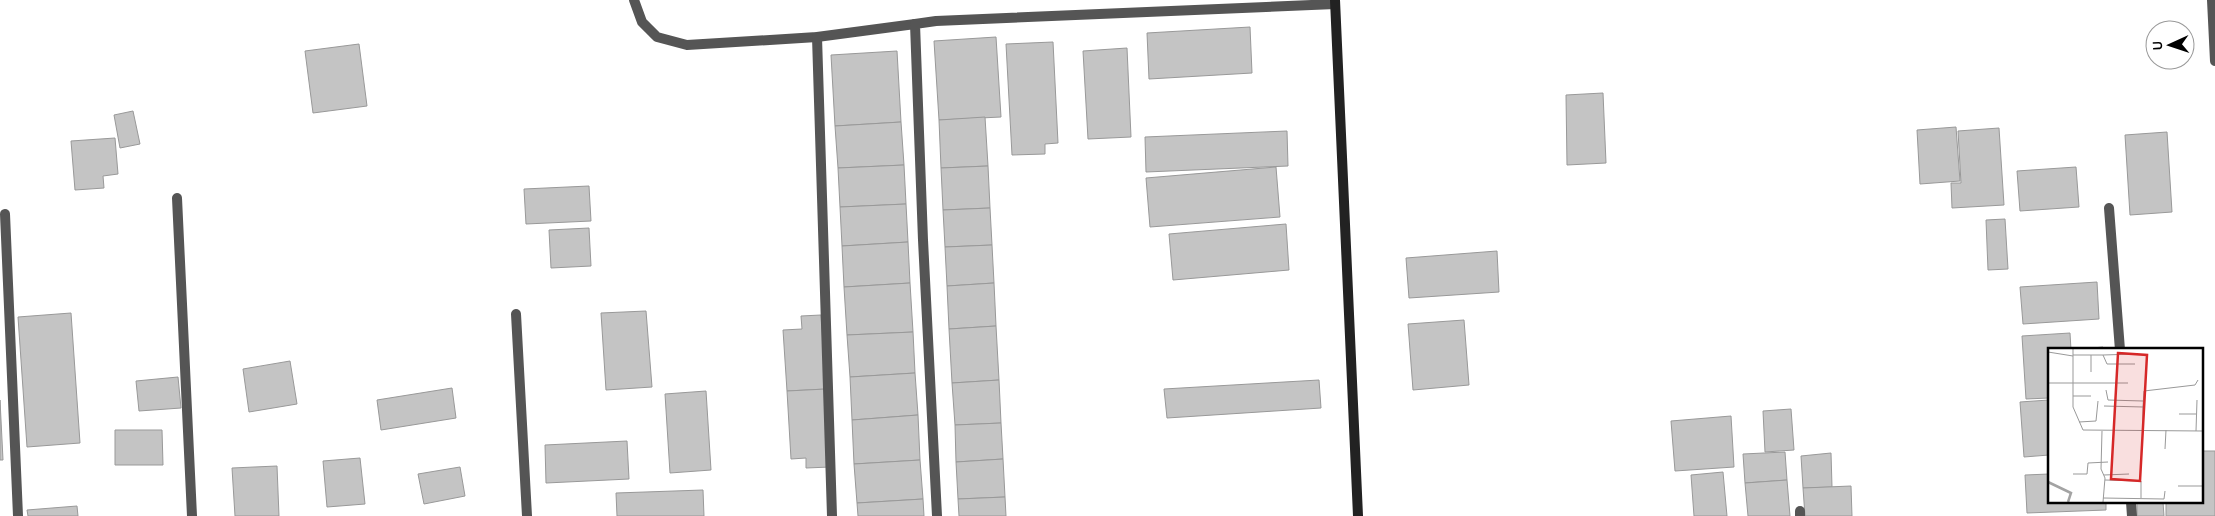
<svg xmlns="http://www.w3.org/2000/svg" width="2215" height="516" font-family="Karla,sans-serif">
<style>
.building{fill:#c4c4c4;stroke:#999}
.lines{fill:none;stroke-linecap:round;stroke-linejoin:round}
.street{stroke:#555;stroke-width:10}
.secondary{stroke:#222;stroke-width:10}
.inset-river{fill:none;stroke:#a3a3a3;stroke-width:2.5}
.inset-road{fill:none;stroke:#999;stroke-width:1}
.view{fill:#d62828;fill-opacity:0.15;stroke:#d62828;stroke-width:2.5}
.inset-edge{fill:none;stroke:#000;stroke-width:2.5}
</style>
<rect width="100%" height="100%" fill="#fff"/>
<g class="building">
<polygon points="1250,27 1252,73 1149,79 1147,33"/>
<polygon points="996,37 1001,117 939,120 934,41"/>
<polygon points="1053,42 1058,143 1045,144 1045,154 1012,155 1006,44"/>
<polygon points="359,44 367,106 313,113 305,51"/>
<polygon points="1127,48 1131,137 1088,139 1083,51"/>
<polygon points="897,51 901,122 835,126 831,55"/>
<polygon points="1603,93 1606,163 1567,165 1566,95"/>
<polygon points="133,111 140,144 120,148 114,115"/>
<polygon points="985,117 988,166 941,168 939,120"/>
<polygon points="901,122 904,165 838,168 835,126"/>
<polygon points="1956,127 1960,181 1920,184 1917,130"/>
<polygon points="1999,128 2004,205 1952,208 1951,183 1961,183 1958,131"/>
<polygon points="1287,131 1288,166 1146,172 1145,137"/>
<polygon points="2167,132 2172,212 2130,215 2125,135"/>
<polygon points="115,138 118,174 103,176 104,188 75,190 71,141"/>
<polygon points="904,165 906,204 840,207 838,168"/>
<polygon points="988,166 990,208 943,210 941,168"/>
<polygon points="1276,167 1280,217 1150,227 1146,178"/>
<polygon points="2076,167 2079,207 2020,211 2017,171"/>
<polygon points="589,186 591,221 526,224 524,189"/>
<polygon points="906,204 908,242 842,246 840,207"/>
<polygon points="990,208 992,245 945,247 943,210"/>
<polygon points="2005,219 2008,269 1988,270 1986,220"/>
<polygon points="1286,224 1289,270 1173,280 1169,234"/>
<polygon points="589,228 591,266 551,268 549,230"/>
<polygon points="908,242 910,283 844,287 842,246"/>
<polygon points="992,245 994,283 947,286 945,247"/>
<polygon points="1497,251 1499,292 1409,298 1406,258"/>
<polygon points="2097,282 2099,319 2023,324 2020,287"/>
<polygon points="910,283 913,332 847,335 844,287"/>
<polygon points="994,283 996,326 949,329 947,286"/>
<polygon points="646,311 652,387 606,390 601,313"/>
<polygon points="71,313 80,443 27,447 18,317"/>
<polygon points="821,315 826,389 787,391 783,330 802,329 801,316"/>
<polygon points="1464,320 1469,385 1413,390 1408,324"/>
<polygon points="996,326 999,380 952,383 949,329"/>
<polygon points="913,332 915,373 850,377 847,335"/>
<polygon points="2070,333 2071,350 2103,347 2103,350 2049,350 2049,398 2026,399 2022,336"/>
<polygon points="290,361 297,404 249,412 243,369"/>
<polygon points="915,373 918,415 852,420 850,377"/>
<polygon points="178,377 181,408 139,411 136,381"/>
<polygon points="999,380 1001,423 955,425 952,383"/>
<polygon points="1319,380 1321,408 1167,418 1164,389"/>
<polygon points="452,388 456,418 381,430 377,400"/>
<polygon points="826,389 830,467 806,468 806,458 791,459 787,391"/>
<polygon points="706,391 711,470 670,473 665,394"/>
<polygon points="0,400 3,460 0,460"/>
<polygon points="2049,400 2049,455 2024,457 2020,402"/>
<polygon points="1791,409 1794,450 1765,452 1763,411"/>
<polygon points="918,415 920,460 854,464 852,420"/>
<polygon points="1731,416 1734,467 1675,471 1671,421"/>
<polygon points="1001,423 1003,459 956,462 955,425"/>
<polygon points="115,430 162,430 163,465 115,465"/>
<polygon points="627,441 629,479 546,483 545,445"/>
<polygon points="2201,451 2215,451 2215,516 2166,516 2166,502 2201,502"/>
<polygon points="1785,452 1787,480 1745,483 1743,454"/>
<polygon points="1831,453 1832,487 1803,488 1801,456"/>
<polygon points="360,458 365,504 327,507 323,461"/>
<polygon points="1003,459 1005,497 958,499 956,462"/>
<polygon points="920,460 923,499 857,503 854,464"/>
<polygon points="277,466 279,516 235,516 232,468"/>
<polygon points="460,467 465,496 424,504 418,474"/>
<polygon points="1723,472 1727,516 1694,516 1691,475"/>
<polygon points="2049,474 2049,502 2106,502 2106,510 2027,513 2025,475"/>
<polygon points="1787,480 1790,516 1748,516 1745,483"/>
<polygon points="1851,486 1852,516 1805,516 1803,488"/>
<polygon points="703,490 704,516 617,516 616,493"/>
<polygon points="1005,497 1006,516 959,516 958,499"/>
<polygon points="923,499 924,516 858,516 857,503"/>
<polygon points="2137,502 2163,502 2164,516 2137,516"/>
<polygon points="77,506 78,516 28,516 27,510"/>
</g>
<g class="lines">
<g class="street">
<polyline points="634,0 642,22 657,37 687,45 817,37 915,24"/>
<polyline points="2212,0 2215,61"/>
<polyline points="817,37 832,516"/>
<polyline points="177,198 192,516"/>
<polyline points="2109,208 2120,350"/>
<polyline points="5,214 18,516"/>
<polyline points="516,314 527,516"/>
<polyline points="2131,502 2132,516"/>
<polyline points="1800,511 1800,516"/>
<polyline points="937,516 923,240 915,24 936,21 1335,4"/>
</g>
<polyline class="secondary" points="1335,0 1358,516"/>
</g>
<g transform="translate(2048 348)">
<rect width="155" height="155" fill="#fff"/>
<path class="inset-river" d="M0 134 23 145 20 154"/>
<path class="inset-road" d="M25 1V59L35 82 155 83M0 4 25 8M25 7H55L59 16H87M55 7 87 6M43 24V7M1 35H80M58 42 60 52 95 53M25 48H43M56 58 95 59V83M95 59 96 43 147 37 150 32M131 66H148M31 74 48 73 50 53M54 83 53 121 57 130 55 154M148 83 149 52M117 101 118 82M25 126H39L40 115 60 114M56 127 81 126M57 132 93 133V150M130 138H155M55 150 116 151 117 143"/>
<path class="view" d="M70 5 99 7 92 133 63 131Z"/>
<rect width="155" height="155" class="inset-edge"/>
</g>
<g transform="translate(2170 45) rotate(267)"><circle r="24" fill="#ffffff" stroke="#999999"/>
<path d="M0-4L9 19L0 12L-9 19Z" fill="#000000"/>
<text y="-8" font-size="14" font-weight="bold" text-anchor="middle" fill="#000000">U</text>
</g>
</svg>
